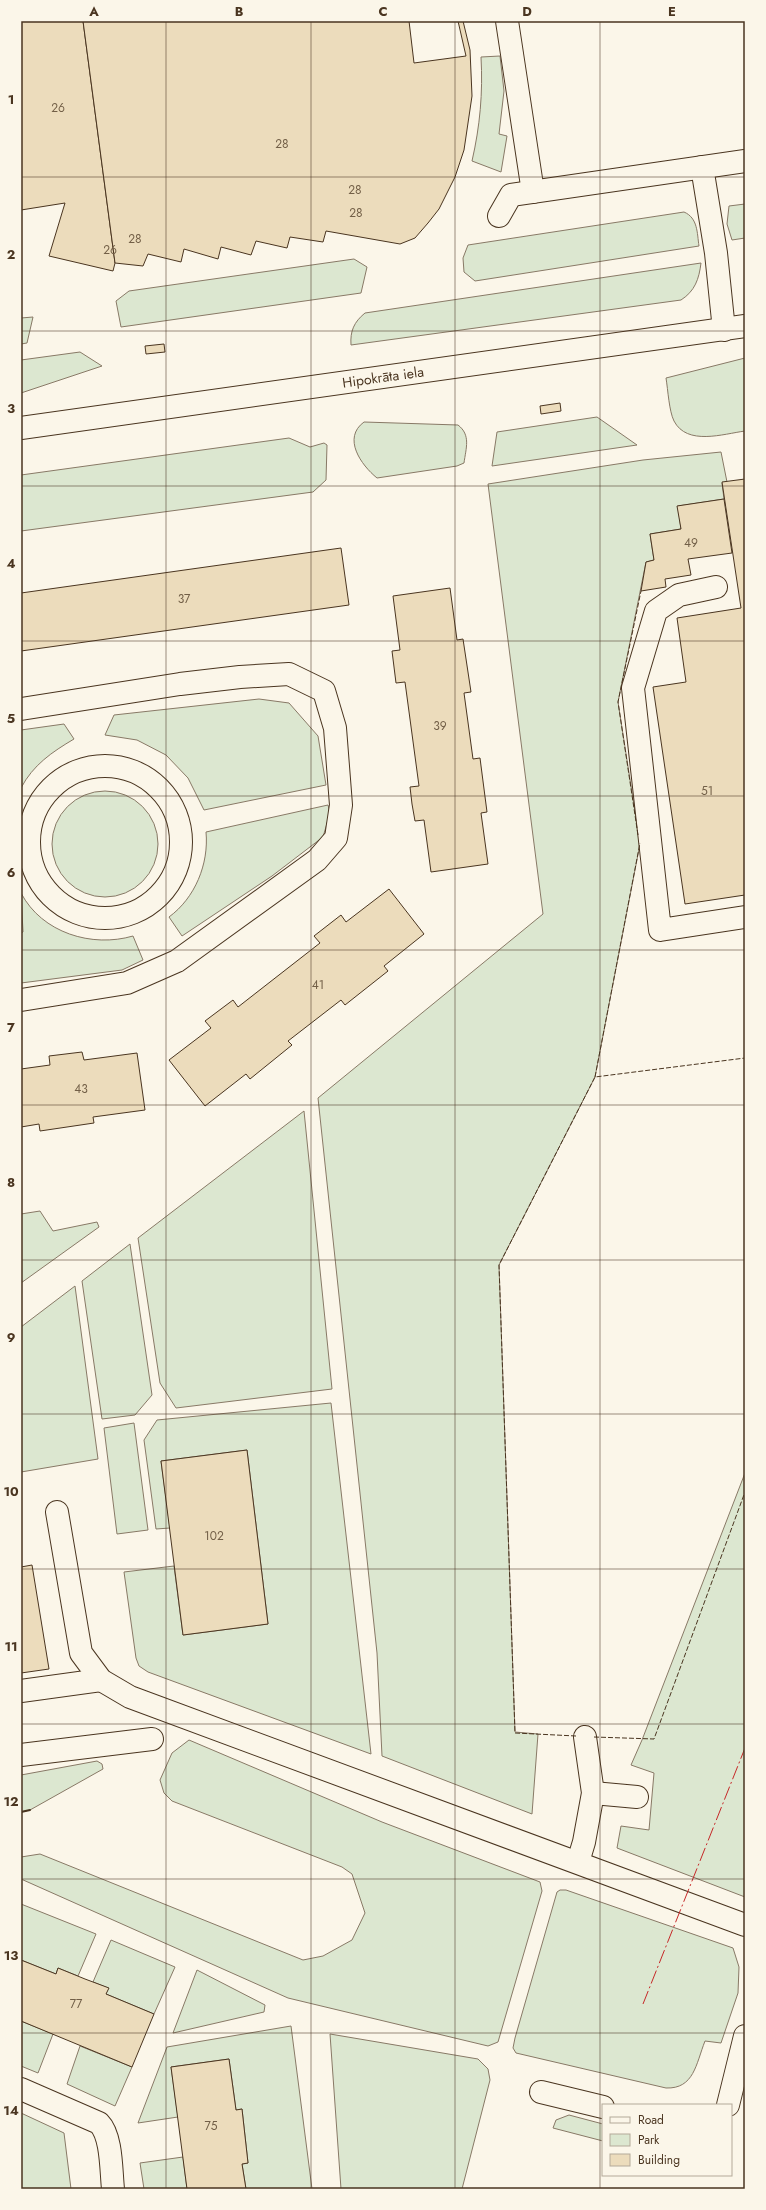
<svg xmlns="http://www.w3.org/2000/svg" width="766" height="2210" font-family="Jost,sans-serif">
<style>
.green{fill:#dce7d0;stroke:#887966}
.building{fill:#ecdcbc;stroke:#4a3520}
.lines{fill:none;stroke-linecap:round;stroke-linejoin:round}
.minor-casing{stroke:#4a3520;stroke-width:24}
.minor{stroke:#fbf6e9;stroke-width:22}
.fence{stroke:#4a3520;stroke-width:1;stroke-dasharray:5 2;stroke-linecap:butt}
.wall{stroke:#4a3520;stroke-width:2}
.power{stroke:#c62828;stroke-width:1;stroke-dasharray:14 3 2 3;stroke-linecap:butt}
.grid{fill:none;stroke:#4a3520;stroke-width:1;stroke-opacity:0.55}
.labels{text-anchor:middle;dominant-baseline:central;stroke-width:3;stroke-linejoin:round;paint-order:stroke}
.number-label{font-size:12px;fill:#725f47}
.street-label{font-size:14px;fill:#4a3520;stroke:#fbf6e9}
.neatline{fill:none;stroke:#4a3520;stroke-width:1.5}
.grid-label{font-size:13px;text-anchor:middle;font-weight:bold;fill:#4a3520}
</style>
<rect width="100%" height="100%" fill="#fbf6e9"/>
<g class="green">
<path d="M500 56 504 91 499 134 507 136 501 172 472 161C480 126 483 93 481 57Z"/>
<polygon points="745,204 745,238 732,240 727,224 729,206"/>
<path d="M684 212C698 218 697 233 699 246L475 281 464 272 463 258 468 245Z"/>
<polygon points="354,259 367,267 361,293 121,327 116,301 129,291"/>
<path d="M701 263C699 279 695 291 681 300L351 345C350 331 354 322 365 313Z"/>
<polygon points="33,317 27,343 21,344 21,318"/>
<polygon points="80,352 102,366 21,393 21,360"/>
<path d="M745 358V431C723 434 687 446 674 421 669 411 668 390 666 378Z"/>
<polygon points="597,417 637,445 492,466 497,432"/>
<path d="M364 422 458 425C471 435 466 448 464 463L457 466 377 478C361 465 342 438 364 422Z"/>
<polygon points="289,438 310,447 324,443 327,445 326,480 313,492 21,531 21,475"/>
<polygon points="721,452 727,482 722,483 724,499 678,506 681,529 650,534 654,560 646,562 618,702 640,844 595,1077 499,1265 515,1732 538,1734 532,1814 382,1756 377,1653 318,1098 543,914 488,484 643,460"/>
<polygon points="259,699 289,703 318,736 326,785 204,810 188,778 166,755 137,740 105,735 114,715"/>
<path d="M64 724 74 739C52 752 33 765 21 788V730Z"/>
<circle cx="105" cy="844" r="53"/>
<path d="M328 805 330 813 323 837 272 876 182 936 169 917C195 898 209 864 206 832Z"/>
<path d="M21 893C42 933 92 948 133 936L143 960 122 970 21 983V933L23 932Z"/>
<polygon points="304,1111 332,1389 176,1408 160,1383 138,1238"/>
<polygon points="40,1211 53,1231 97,1222 99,1227 21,1283 21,1214"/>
<polygon points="130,1244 152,1395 135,1415 102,1419 82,1281"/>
<polygon points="75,1286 98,1459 21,1472 21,1327"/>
<polygon points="331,1403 371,1754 148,1672 139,1666 136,1658 124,1572 174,1566 183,1635 268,1624 247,1450 161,1461 170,1528 156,1529 144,1440 157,1420"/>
<polygon points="134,1423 148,1530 117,1534 104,1428"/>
<polygon points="745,1473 745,1897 617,1848 621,1826 649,1830 654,1773 631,1765 642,1740"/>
<polygon points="189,1740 382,1822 540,1882 542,1891 498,2042 488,2046 288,1998 21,1879 21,1857 40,1854 303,1960 323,1956 352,1940 365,1913 352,1874 342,1867 172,1801 164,1793 160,1780 172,1753"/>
<polygon points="97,1761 102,1764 103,1769 30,1810 21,1812 21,1775"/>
<path d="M560 1890H566L733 1948 739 1967 738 1993 721 2043 705 2041C696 2064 694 2089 666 2088L516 2053 513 2048 515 2038 557 1892Z"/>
<polygon points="21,1904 96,1934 78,1976 58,1968 56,1974 21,1960"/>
<polygon points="111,1940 175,1967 154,2014 106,1994 108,1988 93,1982"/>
<polygon points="197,1970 265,2005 264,2012 173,2033"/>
<polygon points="21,2021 53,2034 38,2073 21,2066"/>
<polygon points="291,2026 312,2189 246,2189 242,2164 248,2163 242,2109 236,2110 229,2059 171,2067 178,2117 138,2123 167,2047"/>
<polygon points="330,2034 478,2059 488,2069 490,2080 462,2189 341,2189"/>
<polygon points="80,2046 132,2067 115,2106 67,2084"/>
<polygon points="21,2113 64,2133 71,2189 21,2189"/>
<polygon points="569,2115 603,2124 603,2141 553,2128 556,2120"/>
<polygon points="183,2157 187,2189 144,2189 140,2163"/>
</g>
<g class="building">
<polygon points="21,21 83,21 115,263 113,271 49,256 65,203 21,210"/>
<polygon points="83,21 409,21 414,63 466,56 458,21 463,21 470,50 472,96 464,150 455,177 439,209 428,223 415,238 400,244 326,231 323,242 290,237 287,248 256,241 251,255 221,247 218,259 184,249 181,262 148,254 143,266 115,263"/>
<polygon points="164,344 165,352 146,354 145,346"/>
<polygon points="560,403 561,411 541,414 540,406"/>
<polygon points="745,479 745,895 685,904 653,687 686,682 677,618 741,608 722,482"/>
<polygon points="724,499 732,553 688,559 691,575 665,579 666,587 641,591 646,562 654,560 650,534 681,529 677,506"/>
<polygon points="341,548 349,605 21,651 21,593"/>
<polygon points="450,588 457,640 463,639 471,692 464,693 473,759 480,758 487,812 481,813 488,864 431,872 424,820 415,821 412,804 410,787 419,786 405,682 396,683 392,651 400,650 393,596"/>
<polygon points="389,889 424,934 384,966 388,971 345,1005 341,1000 288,1041 292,1045 250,1079 246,1074 205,1106 169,1060 211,1028 205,1021 233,1000 238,1007 320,943 314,936 341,915 346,922"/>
<polygon points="82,1052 84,1060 137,1053 145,1110 93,1117 94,1123 40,1131 39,1124 21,1127 21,1069 50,1065 49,1056"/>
<polygon points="247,1450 268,1624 183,1635 161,1461"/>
<polygon points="32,1565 49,1669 21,1673 21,1567"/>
<polygon points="21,1960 56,1974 58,1968 85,1979 109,1988 106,1994 154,2014 132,2067 21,2021"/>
<polygon points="229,2059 236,2110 242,2109 248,2163 242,2164 246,2189 187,2189 171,2067"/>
</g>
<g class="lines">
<defs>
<g id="minor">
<polyline points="507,21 533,192"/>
<polyline points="702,167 716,253 724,330"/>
<polyline points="499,216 511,195 745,161"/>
<polyline points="21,428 745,326"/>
<polyline points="716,587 679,595 656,611 633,688 660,930 745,917"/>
<polyline points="21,709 180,684 240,677 289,674 324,691 335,728 341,805 336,838 317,860 177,961 127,983 21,1000"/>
<circle cx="105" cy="842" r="76"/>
<polyline points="57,1512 81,1653 101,1680 130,1697 745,1925"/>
<polyline points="21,1691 101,1680"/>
<polyline points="21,1755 152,1739"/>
<polyline points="593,1793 637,1797"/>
<polyline points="578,1862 584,1842 593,1793 585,1737"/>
<path d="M21 2089 99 2123C112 2136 111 2171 113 2189"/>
<polyline points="541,2092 603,2107"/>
<polyline points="728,2105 745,2036"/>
</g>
</defs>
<use href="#minor" class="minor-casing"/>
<use href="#minor" class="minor"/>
<g class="fence">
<polyline points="638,835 618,702 641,591"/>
<polyline points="595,1077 640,843"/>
<polyline points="576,1736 515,1733 499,1265 595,1077 745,1058"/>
<polyline points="594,1737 654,1739 745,1492"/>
</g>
<polyline class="wall" points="21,1812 30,1810"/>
<polyline class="power" points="643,2004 745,1748"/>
</g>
<path class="grid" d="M166 21V2189M311 21V2189M455 21V2189M600 21V2189M21 177H745M21 331H745M21 486H745M21 641H745M21 796H745M21 950H745M21 1105H745M21 1260H745M21 1414H745M21 1569H745M21 1724H745M21 1879H745M21 2033H745"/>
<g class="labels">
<g class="number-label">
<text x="58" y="108">26</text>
<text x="282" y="144">28</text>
<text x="355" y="190">28</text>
<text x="356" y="213">28</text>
<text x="135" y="239">28</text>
<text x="110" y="250">26</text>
<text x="691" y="543">49</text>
<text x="184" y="599">37</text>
<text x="440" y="726">39</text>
<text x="707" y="791">51</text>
<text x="318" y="985">41</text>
<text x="81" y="1089">43</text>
<text x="214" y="1536">102</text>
<text x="76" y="2004">77</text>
<text x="211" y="2126">75</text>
</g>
<g class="street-label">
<text transform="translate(383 377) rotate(-8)">Hipokrāta iela</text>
</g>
</g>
<rect width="766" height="2210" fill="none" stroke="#fbf6e9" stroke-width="44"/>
<rect x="602" y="2104" width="130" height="72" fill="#fbf6e9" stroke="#b4a999"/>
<rect x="610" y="2117" width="20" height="6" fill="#fbf6e9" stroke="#b4a999"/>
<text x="638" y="2124" font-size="12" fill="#4a3520">Road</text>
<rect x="610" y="2134" width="20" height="12" fill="#dce7d0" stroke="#b4a999"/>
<text x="638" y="2144" font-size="12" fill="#4a3520">Park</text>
<rect x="610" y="2154" width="20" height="12" fill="#ecdcbc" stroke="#b4a999"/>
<text x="638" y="2164" font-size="12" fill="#4a3520">Building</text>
<rect x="22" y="22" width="722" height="2166" class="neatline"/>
<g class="grid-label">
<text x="94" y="16">A</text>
<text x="239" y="16">B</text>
<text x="383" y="16">C</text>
<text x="527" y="16">D</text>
<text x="672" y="16">E</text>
<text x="11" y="104">1</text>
<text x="11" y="259">2</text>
<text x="11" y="413">3</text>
<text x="11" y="568">4</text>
<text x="11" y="723">5</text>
<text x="11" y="877">6</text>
<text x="11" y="1032">7</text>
<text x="11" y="1187">8</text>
<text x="11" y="1342">9</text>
<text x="11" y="1496">10</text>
<text x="11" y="1651">11</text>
<text x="11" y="1806">12</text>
<text x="11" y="1960">13</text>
<text x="11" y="2115">14</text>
</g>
</svg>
